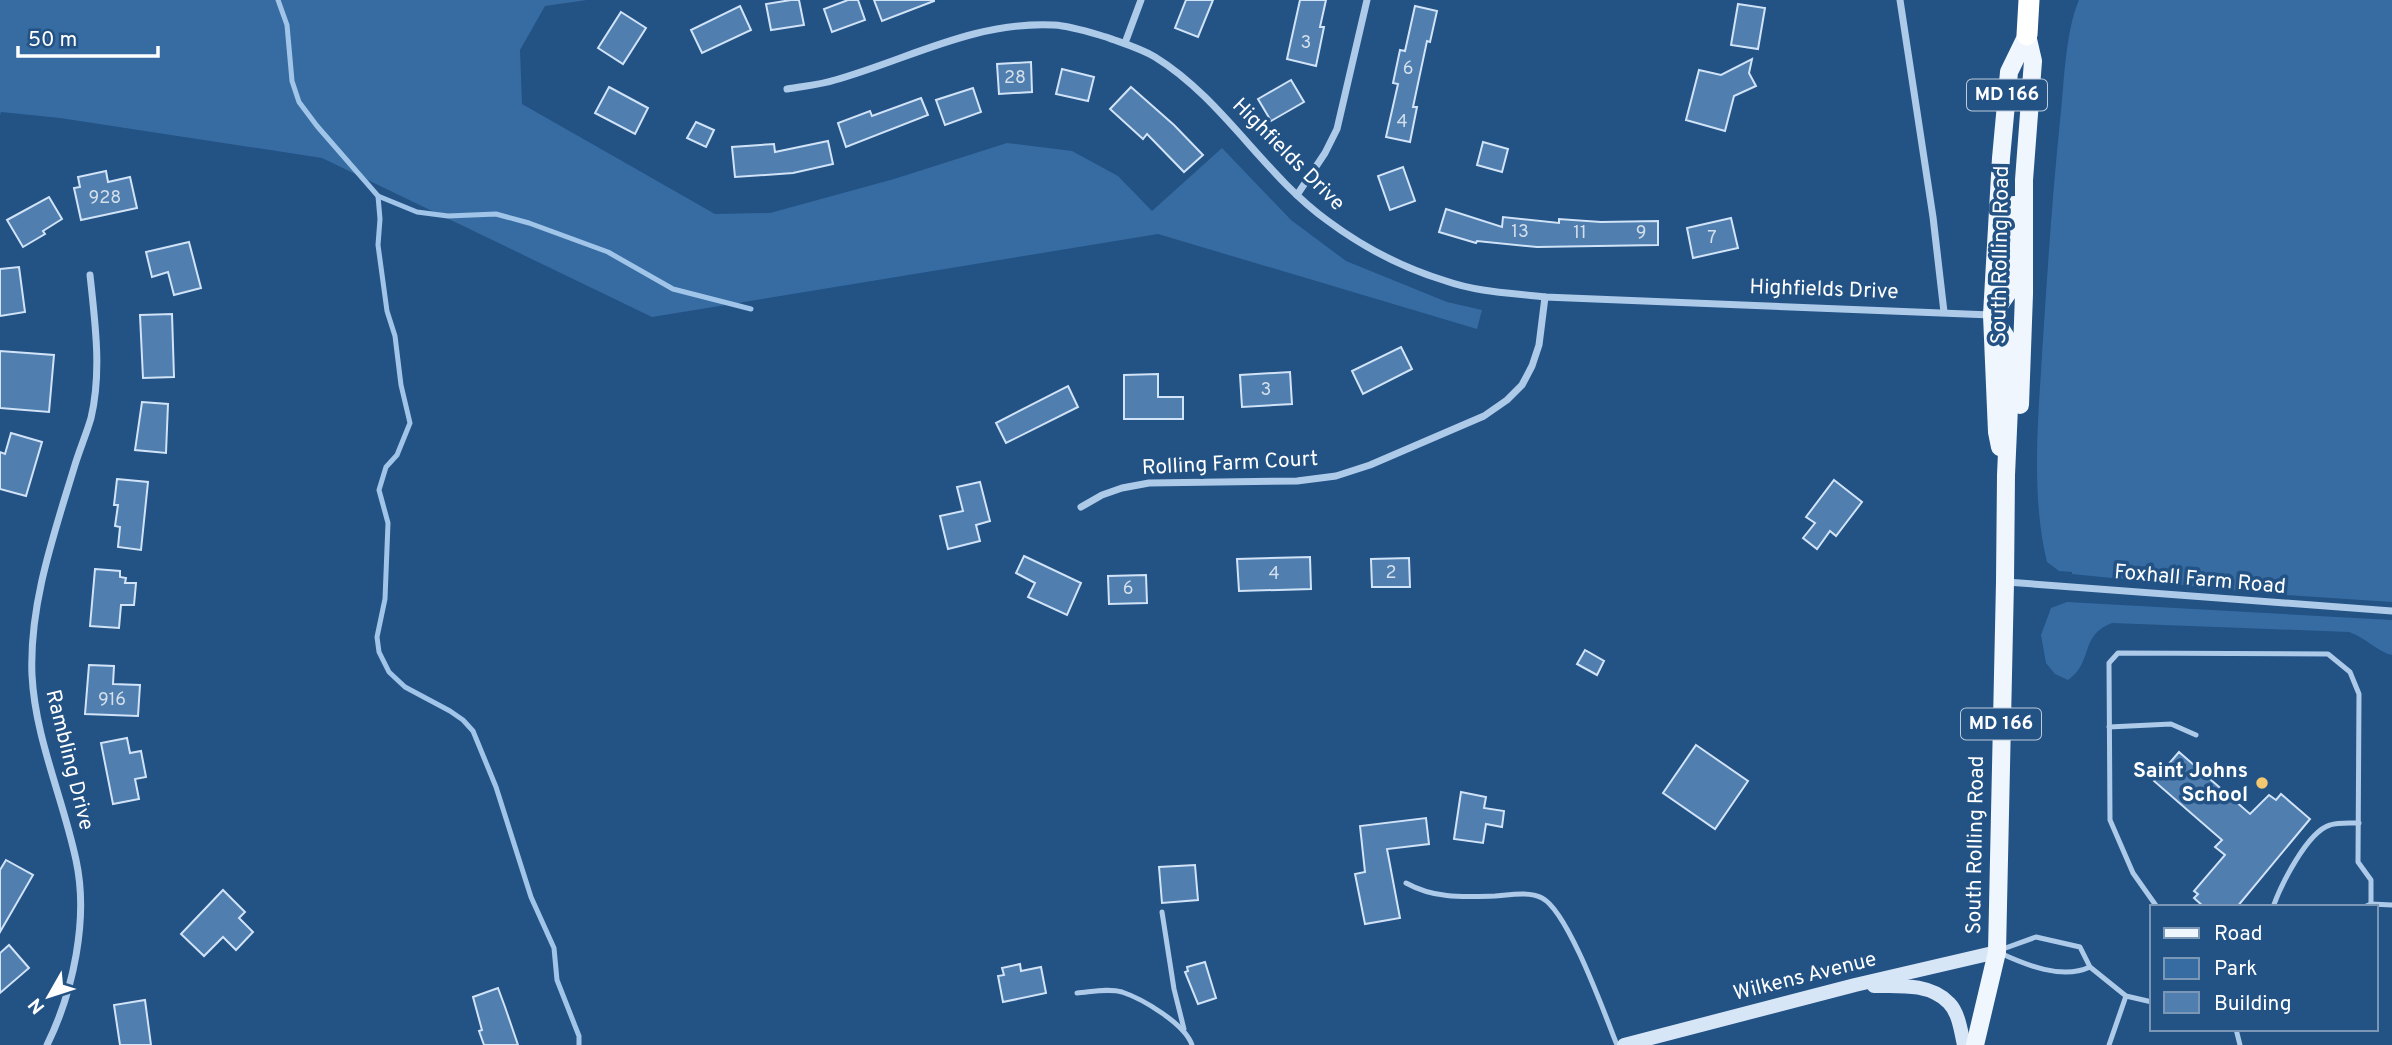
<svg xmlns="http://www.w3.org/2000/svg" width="2392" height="1045" font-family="Overpass,sans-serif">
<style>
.green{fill:#376ca2}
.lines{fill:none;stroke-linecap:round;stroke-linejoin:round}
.stream{stroke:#a1c5e9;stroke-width:5}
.building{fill:#507eaf;stroke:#d1e3f7;stroke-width:2}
.lane{stroke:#adcae9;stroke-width:5}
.street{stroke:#adcae9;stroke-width:7}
.secondary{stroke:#d7e6f7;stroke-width:14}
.primary{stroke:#eff6fe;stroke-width:18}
.highway{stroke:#fff;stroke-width:21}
.poi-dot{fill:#f4c870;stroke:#235285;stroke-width:2.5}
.labels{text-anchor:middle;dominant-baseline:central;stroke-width:7;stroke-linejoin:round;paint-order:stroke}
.number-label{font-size:18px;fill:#d3dfeb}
.shield{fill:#235285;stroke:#bdcbda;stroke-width:2}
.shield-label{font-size:19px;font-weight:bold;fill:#fff}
.street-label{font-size:21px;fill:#fff;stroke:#235285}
.poi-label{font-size:21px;font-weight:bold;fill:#fff;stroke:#235285;text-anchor:end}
</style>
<rect width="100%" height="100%" fill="#235285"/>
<g class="green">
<polygon points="0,0 587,0 545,6 520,50 522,104 715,214 770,213 894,179 1007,143 1072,151 1118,176 1152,211 1222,148 1291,220 1346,261 1447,302 1482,310 1477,329 1158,234 652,317 322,158 60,118 1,112 0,115"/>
<path d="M2079 0H2392V602L2272 594 2072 574V572L2059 571 2047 562C2031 497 2038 422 2042 355 2047 277 2052 199 2060 121 2064 86 2065 32 2079 0Z"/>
<path d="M2067 602 2392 620V655C2378 652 2366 638 2349 632L2112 623C2079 635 2094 662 2068 680L2055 674 2046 663 2041 635 2051 608Z"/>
</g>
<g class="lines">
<g class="stream">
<polyline points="278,0 287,25 292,81 299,102 317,126 378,196 380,219 378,245 387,311 395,336 401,385 410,423 397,455 386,467 379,490 388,523 385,599 377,637 379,652 389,672 405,687 450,711 463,720 473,731 496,787 531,897 554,948 557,980 579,1036 579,1045"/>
<polyline points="378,196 417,212 448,216 496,214 529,223 608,252 673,289 751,309"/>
</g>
</g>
<g class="building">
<polygon points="791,0 799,0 804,25 771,30 766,4"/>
<polygon points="848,0 858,0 865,20 832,32 824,9"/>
<polygon points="874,0 934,0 934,1 882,21"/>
<polygon points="1186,0 1213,0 1198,37 1175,28"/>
<polygon points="1300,0 1326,0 1320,27 1324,27 1316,66 1287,59"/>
<polygon points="1738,4 1765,8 1758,49 1731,45"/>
<polygon points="740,6 751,30 702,53 691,30"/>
<polygon points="1415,6 1437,11 1430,42 1427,41 1413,107 1417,107 1410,142 1386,137 1398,84 1393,83 1400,50 1405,51"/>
<polygon points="621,12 646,28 623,64 598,48"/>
<polygon points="1752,59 1749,73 1756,86 1734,96 1725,131 1686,120 1699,70 1721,75"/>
<polygon points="1031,62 1032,92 999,94 997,64"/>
<polygon points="1062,69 1094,77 1088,101 1056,94"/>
<polygon points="1291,80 1304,102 1271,121 1258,99"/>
<polygon points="609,87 648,108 635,134 595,113"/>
<polygon points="1131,87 1174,125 1203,155 1184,172 1147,134 1143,139 1110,109"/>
<polygon points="973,88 981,112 945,125 936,100"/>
<polygon points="921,98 928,115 846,147 838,123 870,111 872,116"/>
<polygon points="696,122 714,130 706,147 687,138"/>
<polygon points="828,141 833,164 793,173 735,177 732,147 774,144 775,152"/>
<polygon points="1483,142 1508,149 1502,172 1477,165"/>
<polygon points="1403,167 1415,201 1390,210 1378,176"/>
<polygon points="106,171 108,182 130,177 137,208 81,220 74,188 80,187 78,177"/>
<polygon points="49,197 62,219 43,231 45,234 23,247 7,220"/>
<polygon points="1446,209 1502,227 1503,217 1559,223 1559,219 1601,222 1658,221 1658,245 1537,247 1477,241 1476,243 1439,232"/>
<polygon points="1731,218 1738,248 1693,258 1687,228"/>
<polygon points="189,242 201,288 174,295 168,272 152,277 146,252"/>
<polygon points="19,267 25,312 0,316 0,269"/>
<polygon points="172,314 174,377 143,378 140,315"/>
<polygon points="1401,347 1412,369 1363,394 1352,371"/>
<polygon points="0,351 54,355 49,412 0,408"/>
<polygon points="1290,372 1292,404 1242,407 1240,375"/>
<polygon points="1158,374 1158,397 1183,397 1183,419 1124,419 1124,375"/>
<polygon points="1068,386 1078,407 1006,443 996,423"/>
<polygon points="142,402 168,404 166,453 135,450"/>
<polygon points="11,433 42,442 26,496 0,489 0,452 5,454"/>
<polygon points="117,479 148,482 141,550 118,547 120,527 115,526 118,505 114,505"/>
<polygon points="1834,480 1862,502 1836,536 1830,531 1817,549 1803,538 1815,523 1806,517"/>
<polygon points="980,482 990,521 976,525 980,541 948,549 940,516 963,511 957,487"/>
<polygon points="1024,556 1081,583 1067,615 1028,597 1035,583 1016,573"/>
<polygon points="1310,557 1311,589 1239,591 1237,559"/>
<polygon points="1409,558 1410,587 1372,587 1371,559"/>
<polygon points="95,569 120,571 120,577 126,578 125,583 136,583 134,605 121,605 119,628 90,626"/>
<polygon points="1146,575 1147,603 1109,604 1108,576"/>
<polygon points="1585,650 1604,661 1597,675 1577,664"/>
<polygon points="89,665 114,666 113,684 140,685 138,716 85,714"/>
<polygon points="127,738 130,753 141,751 146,777 135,779 139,799 113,804 101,743"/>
<polygon points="1696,745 1748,781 1715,829 1663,793"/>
<polygon points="2179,752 2250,814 2269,795 2276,800 2281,794 2310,819 2237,907 2204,907 2194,898 2198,894 2194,891 2225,855 2215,847 2222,840 2154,781"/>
<polygon points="1461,792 1486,797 1484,808 1504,811 1502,827 1486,824 1483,843 1454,839"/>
<polygon points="1426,818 1429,844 1387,849 1400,918 1365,924 1355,874 1365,872 1360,826"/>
<polygon points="6,860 33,875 0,932 0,870"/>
<polygon points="1195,865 1198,900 1162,903 1159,867"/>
<polygon points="223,890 245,912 239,918 253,932 236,950 223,937 204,956 181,934"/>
<polygon points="9,945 29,968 0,993 0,953"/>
<polygon points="1205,962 1216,998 1198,1004 1185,972 1188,971 1187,967"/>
<polygon points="1020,964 1021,971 1041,967 1046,993 1003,1002 998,976 1004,975 1002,968"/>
<polygon points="498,988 505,1007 518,1045 484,1045 479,1031 482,1030 473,997"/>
<polygon points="145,1000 151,1045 120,1045 114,1005"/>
</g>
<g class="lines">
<g class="lane">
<polyline points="2109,727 2171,724 2196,735"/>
<path d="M1406 883C1435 899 1463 897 1495 896 1509 895 1529 891 1542 898 1568 911 1605 1015 1617 1045"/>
<polyline points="2157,907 2133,873 2110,820 2109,663 2118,653 2328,654 2350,672 2359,694 2358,862 2371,880 2371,904"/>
<path d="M2273 907C2281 885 2307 832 2330 825 2339 822 2349 823 2359 823"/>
<polyline points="2364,907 2371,904 2392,905"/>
<polyline points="1162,912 1174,989 1184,1029"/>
<polyline points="2000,950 2036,937 2080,947 2090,967 2126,996 2152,1002"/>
<path d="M2000 953C2026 965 2062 980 2090 967"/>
<path d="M1077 993C1091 992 1108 988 1122 992 1143 999 1185 1024 1192 1045"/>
<polyline points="2236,1029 2240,1045"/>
<polyline points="2109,1045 2126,996"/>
</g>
<g class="street">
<polyline points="1900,0 1933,217 1944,312"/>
<polyline points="1125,43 1141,0"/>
<path d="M787 89C803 86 820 85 835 80 909 59 975 21 1054 25 1071 26 1089 32 1106 37 1122 43 1140 48 1155 57 1223 99 1263 174 1328 221 1363 247 1403 268 1446 281 1477 292 1512 293 1545 297L1991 315"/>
<polyline points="1297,195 1325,153 1337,129 1367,0"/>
<polyline points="1081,507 1102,495 1122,488 1149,483 1297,481 1336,476 1370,465 1484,416 1507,400 1522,385 1532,366 1539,345 1545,297"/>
<polyline points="2006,582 2392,611"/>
<path d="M47 1045C73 992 89 919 76 860 63 798 35 738 32 675 29 605 54 534 74 468 79 451 86 435 91 418 102 372 95 322 90 275"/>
</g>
<g class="secondary">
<path d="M1874 986C1899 986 1930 983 1949 1003 1959 1013 1961 1032 1964 1045"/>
<polyline points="1624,1045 1855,985 1997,952"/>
</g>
<g class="primary">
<polyline points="1992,315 2009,291 2014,205"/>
<polyline points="2020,405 2024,294 2024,180 2033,61 2027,35"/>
<polyline points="2000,447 1997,432 1992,315 2001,158 2009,72 2027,35"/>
<polyline points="1975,1045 1997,952 2005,582 2006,475 2009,407 2007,339 1992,315"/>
</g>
<polyline class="highway" points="2027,35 2029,0"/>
</g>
<circle class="poi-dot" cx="2262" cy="783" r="7"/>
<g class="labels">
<g class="number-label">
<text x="1306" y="43">3</text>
<text x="1408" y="69">6</text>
<text x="1015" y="78">28</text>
<text x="1402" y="122">4</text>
<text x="105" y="198">928</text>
<text x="1520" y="232">13</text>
<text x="1580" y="233">11</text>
<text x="1641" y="233">9</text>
<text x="1712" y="238">7</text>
<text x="1266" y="390">3</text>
<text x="1391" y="573">2</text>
<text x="1274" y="574">4</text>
<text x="1128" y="589">6</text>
<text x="112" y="700">916</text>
</g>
<g class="shield">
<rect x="1967" y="79.5" width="80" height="31" rx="5"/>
<rect x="1961" y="708.5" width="80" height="31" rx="5"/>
</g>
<g class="shield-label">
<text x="2007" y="95">MD 166</text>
<text x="2001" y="724">MD 166</text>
</g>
<g class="street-label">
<text transform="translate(1288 155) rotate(45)">Highfields Drive</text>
<text transform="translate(2001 255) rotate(-89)">South Rolling Road</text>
<text transform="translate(1824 290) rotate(2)">Highfields Drive</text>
<text transform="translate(1230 464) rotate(-3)">Rolling Farm Court</text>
<text transform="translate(2200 580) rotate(5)">Foxhall Farm Road</text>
<text transform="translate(69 760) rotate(76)">Rambling Drive</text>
<text transform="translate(1976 845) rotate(-89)">South Rolling Road</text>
<text transform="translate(1805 977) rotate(-14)">Wilkens Avenue</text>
</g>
<g class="poi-label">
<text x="2248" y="771">Saint Johns<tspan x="2248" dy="24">School</tspan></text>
</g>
</g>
<rect x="2150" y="905" width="228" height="126" fill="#235285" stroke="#7b97b6" stroke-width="2"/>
<rect x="2164" y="928" width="35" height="10" fill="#eff6fe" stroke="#7b97b6" stroke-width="2"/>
<text x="2214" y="940" font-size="21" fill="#ffffff">Road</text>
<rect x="2164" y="958" width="35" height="21" fill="#376ca2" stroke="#7b97b6" stroke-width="2"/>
<text x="2214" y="975" font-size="21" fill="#ffffff">Park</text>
<rect x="2164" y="992" width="35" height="21" fill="#507eaf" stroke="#7b97b6" stroke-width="2"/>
<text x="2214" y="1010" font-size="21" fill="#ffffff">Building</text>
<g transform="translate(49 996) rotate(231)" stroke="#235285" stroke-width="5" paint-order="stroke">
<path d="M0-5L12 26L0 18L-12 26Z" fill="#ffffff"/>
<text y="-10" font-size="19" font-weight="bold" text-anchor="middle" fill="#ffffff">N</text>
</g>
<path d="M18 46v10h140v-10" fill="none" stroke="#ffffff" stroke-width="3.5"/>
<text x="28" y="46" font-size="21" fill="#ffffff" stroke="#235285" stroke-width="5" paint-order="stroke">50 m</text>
</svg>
